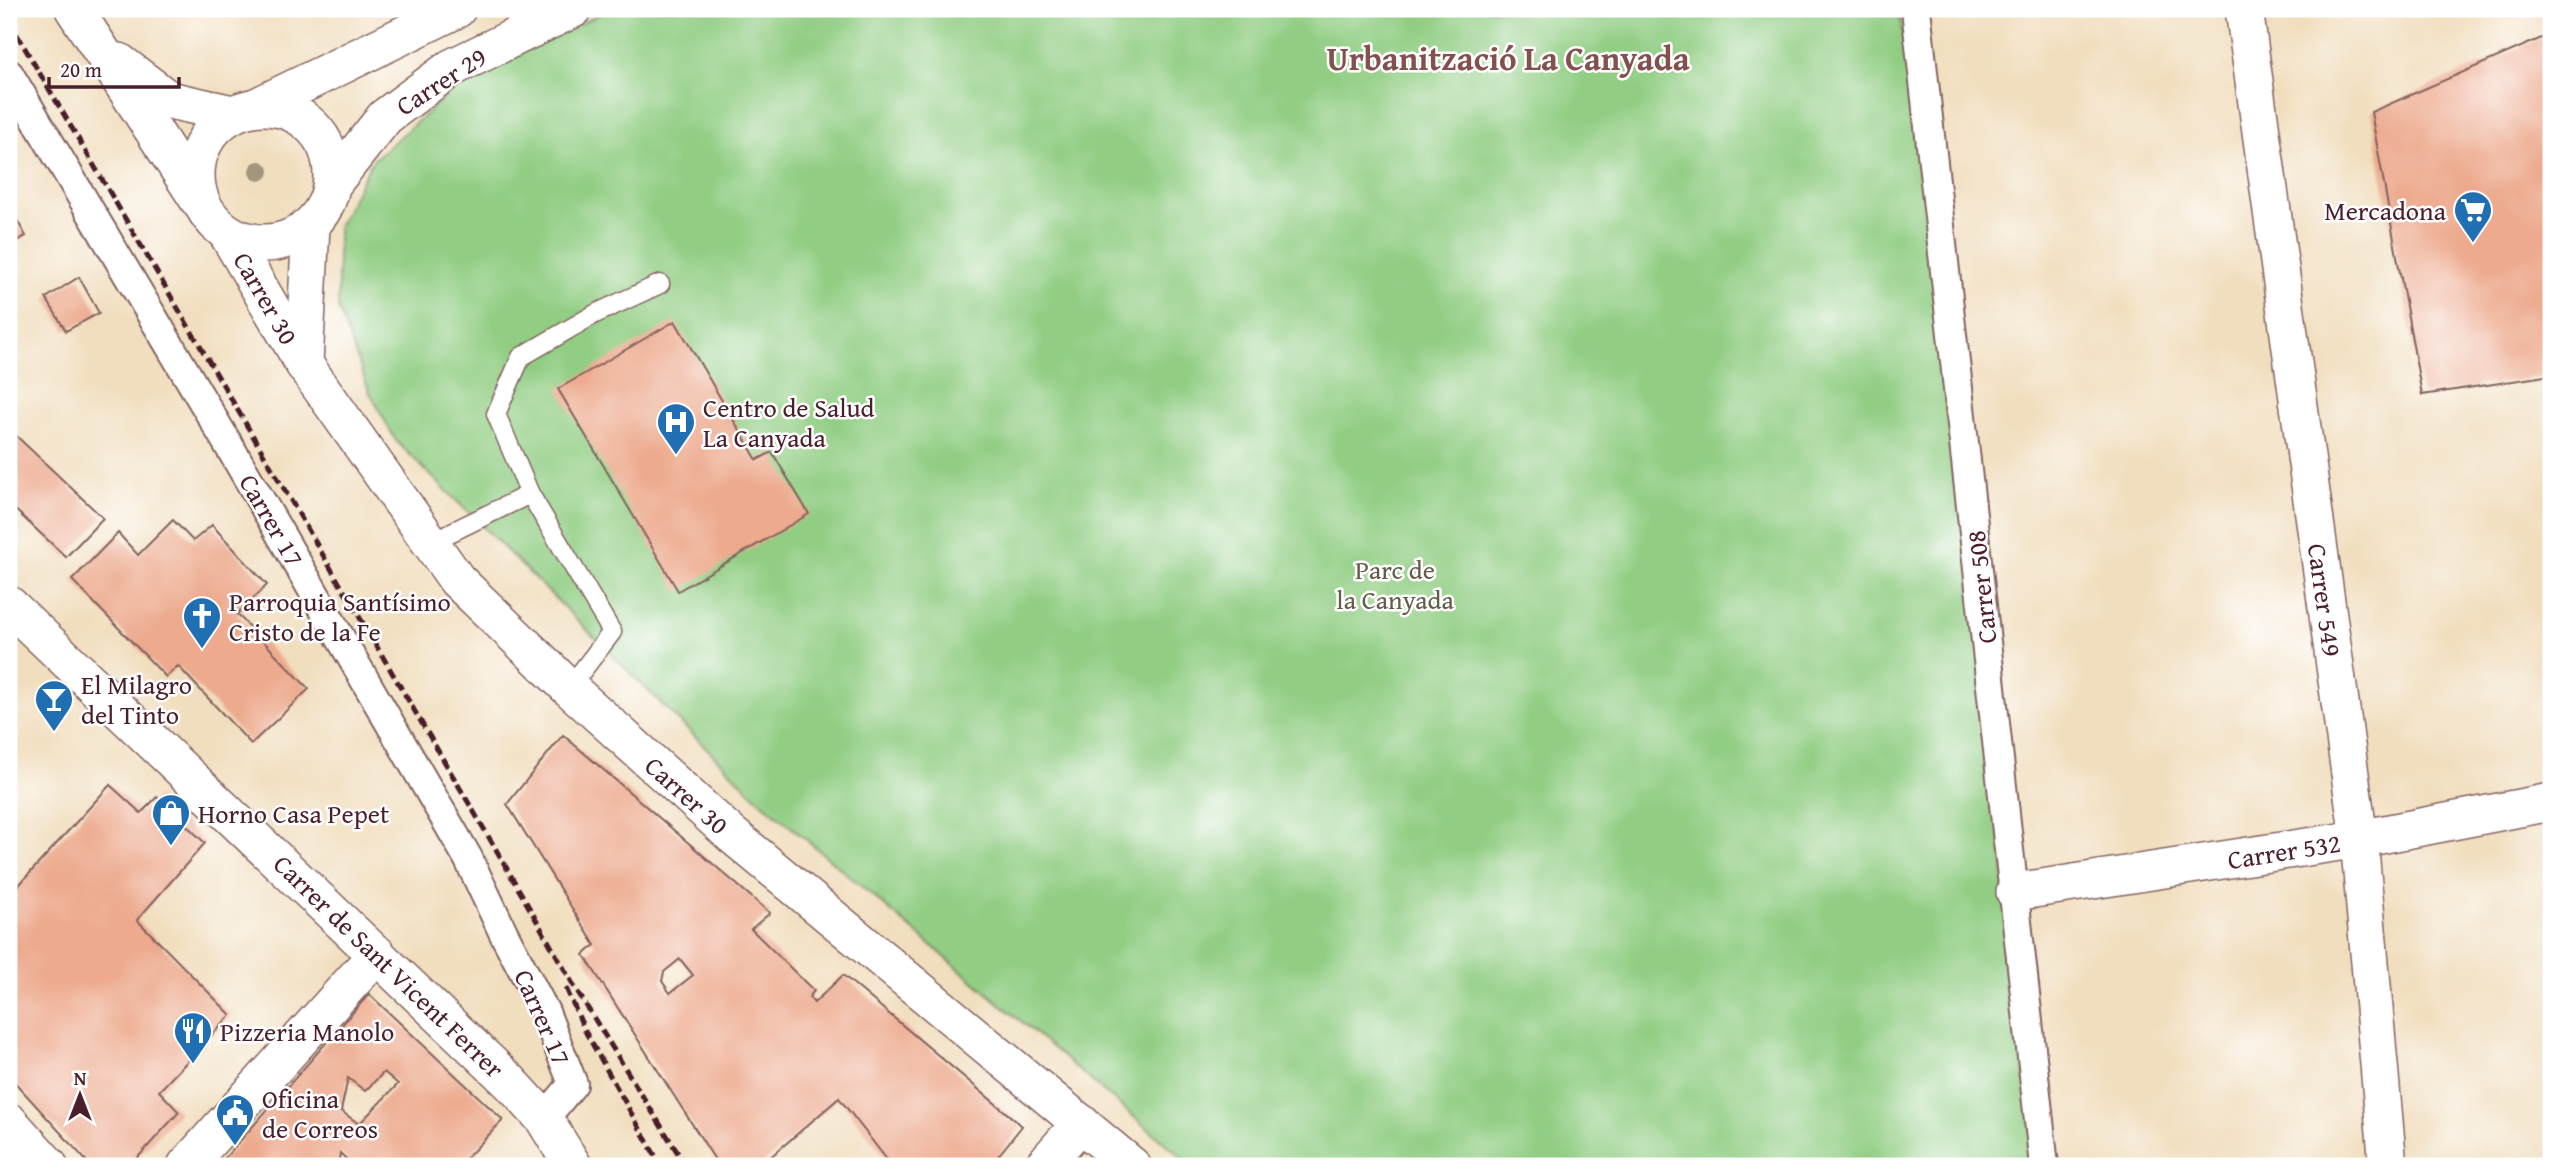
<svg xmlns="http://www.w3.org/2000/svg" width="2560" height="1175" font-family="'Gentium Book Plus',serif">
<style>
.green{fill:#91cd83;stroke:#6e7657;stroke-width:2}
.building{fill:#edaa8e;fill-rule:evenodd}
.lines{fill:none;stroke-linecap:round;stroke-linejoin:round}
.service-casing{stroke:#84625e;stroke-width:21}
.pedestrian-casing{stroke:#84625e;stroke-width:32}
.minor-casing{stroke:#84625e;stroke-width:40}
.service{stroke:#fff;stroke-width:18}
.pedestrian{stroke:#fff;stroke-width:28}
.minor{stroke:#fff;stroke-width:37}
.rail{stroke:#4a1f2b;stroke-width:5;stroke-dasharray:10 5;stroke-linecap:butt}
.tree{fill:#a3967e}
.labels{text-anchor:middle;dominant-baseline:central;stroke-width:5;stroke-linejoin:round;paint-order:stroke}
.street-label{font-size:26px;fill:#4a1f2b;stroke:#fff}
.poi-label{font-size:26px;fill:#4a1f2b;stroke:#fff;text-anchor:start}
.park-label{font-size:26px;fill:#635c4a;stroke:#fff}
.district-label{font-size:33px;font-weight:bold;fill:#83504e;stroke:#fff}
</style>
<rect width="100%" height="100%" fill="#fff"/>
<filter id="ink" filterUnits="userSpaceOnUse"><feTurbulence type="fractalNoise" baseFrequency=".0143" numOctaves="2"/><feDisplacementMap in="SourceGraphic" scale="14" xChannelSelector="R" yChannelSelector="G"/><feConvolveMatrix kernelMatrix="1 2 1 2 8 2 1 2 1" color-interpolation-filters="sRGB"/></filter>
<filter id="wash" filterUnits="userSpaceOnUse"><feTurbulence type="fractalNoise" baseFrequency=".00686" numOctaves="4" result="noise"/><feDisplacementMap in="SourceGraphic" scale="28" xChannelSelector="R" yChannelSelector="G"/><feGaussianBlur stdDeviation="1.57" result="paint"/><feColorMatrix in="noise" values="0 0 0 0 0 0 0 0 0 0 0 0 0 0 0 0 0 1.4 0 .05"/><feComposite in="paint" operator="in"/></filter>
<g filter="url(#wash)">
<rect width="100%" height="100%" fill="#f1debe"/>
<polygon class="green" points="611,9 1899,9 1946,328 2035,1166 1192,1166 757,798 396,441 370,393 338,308 338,227 372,161 473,73"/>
<g id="blocks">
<g class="building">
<polygon points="2551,34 2551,375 2422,395 2371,112"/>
<polygon points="9,206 26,236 9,245"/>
<polygon points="79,277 99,313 66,331 46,298"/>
<polygon points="675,321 757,460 772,452 809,514 678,591 558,389"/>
<polygon points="9,429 103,518 66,557 9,504"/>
<polygon points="173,520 193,541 212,525 267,585 237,614 309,689 251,744 178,666 166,677 72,580 118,533 138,555"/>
<path d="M563 735 770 913 751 929 814 991 809 997 814 1003 843 975 1022 1126 990 1166H881L888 1161 839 1098 760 1166H719L584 955 595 945 507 804ZM680 959 693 975 670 993 662 981 664 972Z"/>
<polygon points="110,785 141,813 157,797 205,843 137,920 231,1015 159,1091 179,1112 130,1166 91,1166 9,1076 9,896"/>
<path d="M369 994 503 1120 459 1166H354L340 1153 338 1166H218ZM384 1072 398 1084 359 1124 341 1111 348 1078 365 1091Z"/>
</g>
</g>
</g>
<g filter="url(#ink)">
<use href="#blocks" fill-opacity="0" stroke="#84625e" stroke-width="2"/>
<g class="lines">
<defs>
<g id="service">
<polyline points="431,542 530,494"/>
<polyline points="569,688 612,632 530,494 496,414 521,357 595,314 660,284"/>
</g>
<g id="pedestrian">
<polyline points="1916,9 2044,1166"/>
<polyline points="9,74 228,444 468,858 504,934 545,1012 573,1084 544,1119"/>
</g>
<g id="minor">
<polyline points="74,9 200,202"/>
<polyline points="2244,9 2359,839 2388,1166"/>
<polyline points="119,62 169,100 233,114"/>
<polyline points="256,107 457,9"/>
<circle cx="264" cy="175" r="68"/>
<polyline points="332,184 385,117 451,68 573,9"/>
<polyline points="227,233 304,364 457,580 569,688 731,834 1132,1166"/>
<polyline points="304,364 311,225"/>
<polyline points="9,605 510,1082 544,1119 573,1166"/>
<polyline points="2015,892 2359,839 2551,802"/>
<polyline points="9,1122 49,1166"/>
<polyline points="186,1166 377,954"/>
<polyline points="1043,1166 1081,1123"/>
</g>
</defs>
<use href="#service" class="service-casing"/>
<use href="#pedestrian" class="pedestrian-casing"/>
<use href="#minor" class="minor-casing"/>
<use href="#service" class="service"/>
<use href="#pedestrian" class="pedestrian"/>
<use href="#minor" class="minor"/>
<g class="rail">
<polyline points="9,21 494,846 574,986 686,1166"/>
<polyline points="566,988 585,1031 661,1166"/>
</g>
</g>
<circle class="tree" cx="259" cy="171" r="10"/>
</g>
<defs>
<symbol id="supermarket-pin" viewBox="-11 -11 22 30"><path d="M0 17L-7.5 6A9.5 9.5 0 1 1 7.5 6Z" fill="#1f6fb2" stroke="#fff"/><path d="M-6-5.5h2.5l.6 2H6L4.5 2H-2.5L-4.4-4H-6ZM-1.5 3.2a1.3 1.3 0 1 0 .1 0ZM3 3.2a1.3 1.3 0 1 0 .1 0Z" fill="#fff"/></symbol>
<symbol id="hospital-pin" viewBox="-11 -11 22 30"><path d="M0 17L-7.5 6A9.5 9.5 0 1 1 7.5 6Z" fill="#1f6fb2" stroke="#fff"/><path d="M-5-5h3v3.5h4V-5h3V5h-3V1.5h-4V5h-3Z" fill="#fff"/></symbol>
<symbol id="church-pin" viewBox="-11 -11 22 30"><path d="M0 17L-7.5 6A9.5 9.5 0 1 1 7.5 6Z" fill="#1f6fb2" stroke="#fff"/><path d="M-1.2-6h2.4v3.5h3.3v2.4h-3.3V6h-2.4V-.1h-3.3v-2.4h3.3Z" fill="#fff"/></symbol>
<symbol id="bar-pin" viewBox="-11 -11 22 30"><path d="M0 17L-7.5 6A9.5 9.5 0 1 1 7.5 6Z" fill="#1f6fb2" stroke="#fff"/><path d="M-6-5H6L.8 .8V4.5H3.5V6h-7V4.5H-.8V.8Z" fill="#fff"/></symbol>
<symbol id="shop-pin" viewBox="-11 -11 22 30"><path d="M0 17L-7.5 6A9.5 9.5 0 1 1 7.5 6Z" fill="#1f6fb2" stroke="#fff"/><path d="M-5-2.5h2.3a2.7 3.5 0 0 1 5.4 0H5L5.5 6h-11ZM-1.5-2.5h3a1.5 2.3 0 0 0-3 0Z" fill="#fff"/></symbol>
<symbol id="restaurant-pin" viewBox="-11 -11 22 30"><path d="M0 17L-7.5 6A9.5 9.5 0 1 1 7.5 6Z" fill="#1f6fb2" stroke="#fff"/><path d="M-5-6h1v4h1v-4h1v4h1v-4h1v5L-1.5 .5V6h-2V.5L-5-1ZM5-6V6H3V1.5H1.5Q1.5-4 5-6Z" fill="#fff"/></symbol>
<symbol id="civic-pin" viewBox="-11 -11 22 30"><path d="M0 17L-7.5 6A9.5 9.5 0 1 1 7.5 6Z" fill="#1f6fb2" stroke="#fff"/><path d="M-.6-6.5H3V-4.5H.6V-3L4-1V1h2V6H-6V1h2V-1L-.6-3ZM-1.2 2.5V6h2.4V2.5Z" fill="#fff"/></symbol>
</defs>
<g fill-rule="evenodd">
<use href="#supermarket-pin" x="2451" y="188" width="44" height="60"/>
<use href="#hospital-pin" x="654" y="400" width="44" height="60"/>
<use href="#church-pin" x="180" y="594" width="44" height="60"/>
<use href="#bar-pin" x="32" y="677" width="44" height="60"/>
<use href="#shop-pin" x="149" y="791" width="44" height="60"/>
<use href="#restaurant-pin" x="171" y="1009" width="44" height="60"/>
<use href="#civic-pin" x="213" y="1091" width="44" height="60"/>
</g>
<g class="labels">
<g class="street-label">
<text transform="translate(441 81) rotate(-33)">Carrer 29</text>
<text transform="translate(266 298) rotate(60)">Carrer 30</text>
<text transform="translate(272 520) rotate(60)">Carrer 17</text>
<text transform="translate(1981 587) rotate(-96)">Carrer 508</text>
<text transform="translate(2325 600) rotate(82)">Carrer 549</text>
<text transform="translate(687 795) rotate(42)">Carrer 30</text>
<text transform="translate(2284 851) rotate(-9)">Carrer 532</text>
<text transform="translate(389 966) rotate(44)">Carrer de Sant Vicent Ferrer</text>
<text transform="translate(543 1017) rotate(66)">Carrer 17</text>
</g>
<g class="poi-label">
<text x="2446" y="210" text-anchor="end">Mercadona</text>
<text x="703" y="407">Centro de Salud<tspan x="703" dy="30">La Canyada</tspan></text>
<text x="229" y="601">Parroquia Santísimo<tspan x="229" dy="30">Cristo de la Fe</tspan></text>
<text x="81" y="684">El Milagro<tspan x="81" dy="30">del Tinto</tspan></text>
<text x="198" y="813">Horno Casa Pepet</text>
<text x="220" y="1031">Pizzeria Manolo</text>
<text x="262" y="1098">Oficina<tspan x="262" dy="30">de Correos</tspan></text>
</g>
<g class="park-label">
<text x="1395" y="569">Parc de<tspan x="1395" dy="30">la Canyada</tspan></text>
</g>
<g class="district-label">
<text x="1508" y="58">Urbanització La Canyada</text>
</g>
</g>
<rect width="2560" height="1175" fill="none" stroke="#fff" stroke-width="35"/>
<g transform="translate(80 1095)" stroke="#ffffff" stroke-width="5" paint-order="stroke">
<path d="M0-5L12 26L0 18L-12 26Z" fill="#4a1f2b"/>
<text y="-10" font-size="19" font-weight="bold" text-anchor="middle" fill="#4a1f2b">N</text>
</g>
<path d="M49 77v10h130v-10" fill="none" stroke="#4a1f2b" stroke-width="3.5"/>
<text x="60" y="77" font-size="21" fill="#4a1f2b" stroke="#ffffff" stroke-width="5" paint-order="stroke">20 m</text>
</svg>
